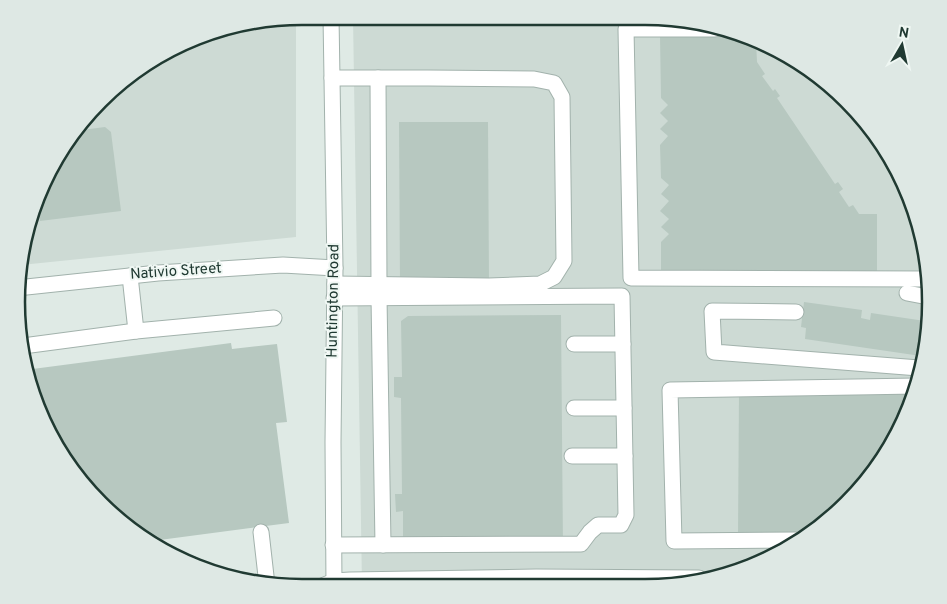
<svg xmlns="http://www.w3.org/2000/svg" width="947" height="604" font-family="Overpass,sans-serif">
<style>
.built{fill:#cddad4}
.building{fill:#b7c8c0}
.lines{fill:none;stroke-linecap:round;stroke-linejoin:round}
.minor-casing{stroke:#a2b2ac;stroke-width:17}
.minor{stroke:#fff;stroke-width:15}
.labels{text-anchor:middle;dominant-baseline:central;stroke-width:4;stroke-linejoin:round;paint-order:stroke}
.street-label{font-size:15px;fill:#203a32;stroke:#eff7f3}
.rim{fill:none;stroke:#203a32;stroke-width:2.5}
</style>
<rect width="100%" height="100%" fill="#dfeae5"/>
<g class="built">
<polygon points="296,17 296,237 21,265 32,210 75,128 143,65 210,31"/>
<polygon points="353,17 683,19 771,46 833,87 901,175 930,283 916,394 860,490 771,558 663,587 362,586"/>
</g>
<g class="building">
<polygon points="738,35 756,41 757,62 765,74 762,76 773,91 775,89 780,96 777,98 835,184 838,182 843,189 839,192 849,207 853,205 859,214 877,214 877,273 661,272 661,242 669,234 661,227 669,219 660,211 669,201 661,194 669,185 661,178 660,145 668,136 660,129 668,121 660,113 668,105 661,98 660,36"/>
<polygon points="399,122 488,122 489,284 400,284"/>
<polygon points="105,127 111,132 121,211 40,221 37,200 74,131"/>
<polygon points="804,302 862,310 861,318 870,320 871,313 925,321 921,356 805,339 806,328 801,327"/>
<polygon points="561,315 563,549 403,544 403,511 396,512 395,494 402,494 401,398 394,397 394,377 402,377 401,321 408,316"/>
<polygon points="231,343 232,349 277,344 287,422 276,423 289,523 152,541 114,517 64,461 26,376 25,370"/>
<polygon points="739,392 916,393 860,490 799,537 738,536"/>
</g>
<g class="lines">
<defs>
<g id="minor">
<polyline points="331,16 335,268 333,442 334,586"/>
<polyline points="715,29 626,29 631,278 929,279"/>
<polyline points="332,78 428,78 534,79 554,83 562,97 564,261 554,277 540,284 489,286 335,284"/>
<polyline points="378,78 379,285"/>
<polyline points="130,276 136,331"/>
<polyline points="17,288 158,273 283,265 335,268"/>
<polyline points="907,293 928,297"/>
<polyline points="379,297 383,545"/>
<polyline points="796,312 712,311 714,352 919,368"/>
<polyline points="574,344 623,344"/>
<polyline points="23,346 136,331 274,318"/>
<polyline points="574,408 624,408"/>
<polyline points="572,456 625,456"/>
<polyline points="261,532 267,585"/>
<polyline points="795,540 674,541 670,390 917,386"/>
<polyline points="333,545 581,544 590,532 598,525 621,525 626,515 622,296 334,298"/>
<polyline points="322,586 334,581 350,580 536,577 699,578"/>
</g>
</defs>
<use href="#minor" class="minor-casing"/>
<use href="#minor" class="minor"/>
</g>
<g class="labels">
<g class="street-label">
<text transform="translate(176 272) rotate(-4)">Nativio Street</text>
<text transform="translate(334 301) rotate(-89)">Huntington Road</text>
</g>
</g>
<path d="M0 0H947V604H0ZM302 25H645A277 277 0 0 1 922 302V302A277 277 0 0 1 645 579H302A277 277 0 0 1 25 302V302A277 277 0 0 1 302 25Z" fill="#dee8e4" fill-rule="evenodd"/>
<path class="rim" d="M302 25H645A277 277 0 0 1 922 302V302A277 277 0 0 1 645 579H302A277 277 0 0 1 25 302V302A277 277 0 0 1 302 25Z"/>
<g transform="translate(902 45) rotate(9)" stroke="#eff7f3" stroke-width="4" paint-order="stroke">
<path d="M0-4L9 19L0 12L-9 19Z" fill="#203a32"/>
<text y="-8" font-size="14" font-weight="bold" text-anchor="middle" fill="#203a32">N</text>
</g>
</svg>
